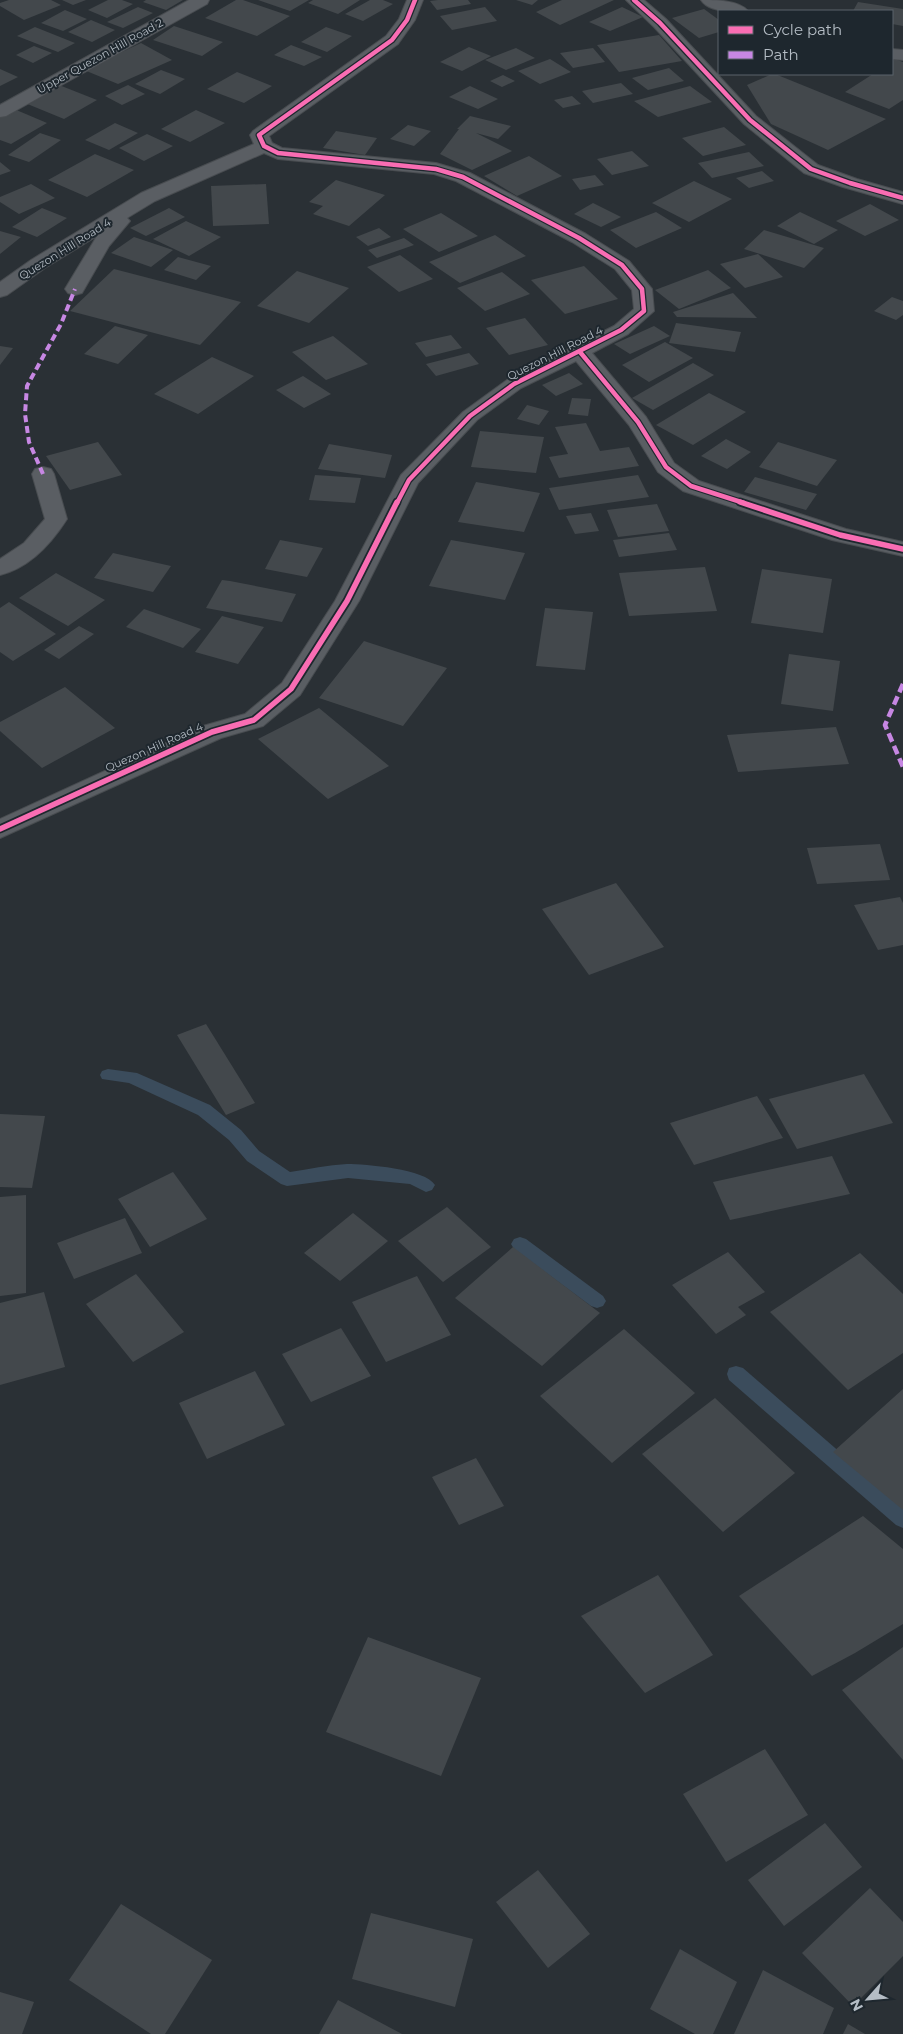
<svg xmlns="http://www.w3.org/2000/svg" width="903" height="2034" font-family="Montserrat,sans-serif">
<style>
.lines{fill:none;stroke-linecap:round;stroke-linejoin:round}
.stream{fill:#3b4c5c;fill-rule:evenodd}
.building{fill:#43484c}
.street-casing{stroke:#484c50;stroke-width:2}
.street{fill:#5a5e63;fill-rule:evenodd}
.quiet-far1{stroke:#c787e3;stroke-width:4;stroke-dasharray:7 4;stroke-linecap:butt}
.quiet{stroke:#c787e3;stroke-width:4.5;stroke-dasharray:9 4.5;stroke-linecap:butt}
.cycleway-far1-casing{stroke:#1e272e;stroke-width:7}
.cycleway-casing{stroke:#1e272e;stroke-width:9}
.cycleway-far1{stroke:#f96db3;stroke-width:4.5}
.cycleway{stroke:#f96db3;stroke-width:5.5}
.labels{text-anchor:middle;dominant-baseline:central;stroke-width:4;stroke-linejoin:round;paint-order:stroke}
.far-street-label{font-size:11px;fill:#b5bdc5;stroke:#1e272e}
</style>
<rect width="100%" height="100%" fill="#2a3035"/>
<g class="lines">
<g class="stream">
<path d="M108 1069 137 1073 210 1105 241 1130 259 1151 290 1172C309 1169 328 1165 347 1164 365 1164 426 1169 435 1185L432 1190 426 1192 410 1184 348 1178 287 1186 281 1184 247 1161 229 1140 198 1115 129 1083 102 1079 100 1075 102 1071Z"/>
<polygon points="520,1237 526,1239 603,1296 606,1301 603,1306 597,1308 591,1306 514,1249 511,1244 514,1239"/>
<polygon points="736,1366 743,1368 903,1507 903,1528 896,1525 729,1380 727,1374 729,1368"/>
</g>
</g>
<g class="building">
<polygon points="9,0 51,0 61,5 24,20 0,6 0,3"/>
<polygon points="62,0 86,0 73,5"/>
<polygon points="108,0 122,0 133,4 107,18 88,10"/>
<polygon points="146,0 183,0 166,10 143,2"/>
<polygon points="236,0 243,0 290,16 257,36 205,18"/>
<polygon points="258,0 309,0 290,11"/>
<polygon points="313,0 360,0 338,14 308,3"/>
<polygon points="370,0 383,0 393,4 363,21 345,14"/>
<polygon points="438,0 468,0 471,4 437,10 430,1"/>
<polygon points="516,0 538,0 532,5"/>
<polygon points="562,0 614,0 560,25 536,12"/>
<polygon points="858,2 903,9 903,26 892,24 892,11 853,11"/>
<polygon points="138,7 153,13 123,28 107,22"/>
<polygon points="485,7 497,21 452,30 440,16"/>
<polygon points="622,7 643,17 610,31 589,22"/>
<polygon points="704,9 719,20 719,32 699,38 672,18"/>
<polygon points="65,10 87,19 63,31 41,23"/>
<polygon points="91,20 115,30 92,42 68,32"/>
<polygon points="174,26 223,42 202,56 153,40"/>
<polygon points="35,27 75,43 58,52 17,36"/>
<polygon points="326,27 352,36 327,52 301,42"/>
<polygon points="659,35 682,61 619,72 597,45"/>
<polygon points="141,43 172,60 118,84 84,70"/>
<polygon points="291,45 322,57 304,66 274,55"/>
<polygon points="34,46 52,53 33,63 16,55"/>
<polygon points="469,47 491,56 462,71 440,62"/>
<polygon points="516,48 535,58 506,70 485,60"/>
<polygon points="593,48 605,62 573,68 560,53"/>
<polygon points="550,59 571,72 540,84 518,71"/>
<polygon points="895,59 903,62 903,100 889,109 845,92 873,74 892,74 892,61"/>
<polygon points="669,68 684,81 648,90 632,78"/>
<polygon points="0,69 18,77 0,86"/>
<polygon points="161,70 185,79 160,94 135,84"/>
<polygon points="237,72 272,86 244,103 207,89"/>
<polygon points="772,74 775,74 886,119 828,150 771,124 747,85"/>
<polygon points="503,75 515,81 502,87 490,81"/>
<polygon points="621,83 633,94 593,103 582,91"/>
<polygon points="59,85 97,100 64,119 25,103"/>
<polygon points="128,85 145,94 122,105 105,96"/>
<polygon points="470,86 498,99 478,109 449,97"/>
<polygon points="690,86 712,102 658,117 634,101"/>
<polygon points="572,96 581,104 563,108 554,100"/>
<polygon points="14,109 47,123 11,144 0,140 0,117"/>
<polygon points="196,110 225,123 190,142 161,129"/>
<polygon points="470,116 511,126 498,139 476,133 512,151 472,170 440,154 459,129 457,129"/>
<polygon points="115,123 138,133 109,150 85,140"/>
<polygon points="408,125 431,131 414,146 390,139"/>
<polygon points="724,127 746,145 703,156 682,138"/>
<polygon points="336,131 377,138 365,155 323,148"/>
<polygon points="40,133 61,140 29,162 8,155"/>
<polygon points="147,134 173,146 144,161 119,148"/>
<polygon points="632,151 649,166 612,175 597,159"/>
<polygon points="749,152 764,166 712,178 698,163"/>
<polygon points="95,154 134,170 87,197 48,180"/>
<polygon points="529,156 562,176 517,196 484,176"/>
<polygon points="0,162 11,171 0,175"/>
<polygon points="762,171 774,181 749,188 736,178"/>
<polygon points="595,175 604,185 580,190 572,179"/>
<polygon points="336,180 385,195 349,226 313,214 323,206 309,202"/>
<polygon points="694,181 732,199 689,222 652,203"/>
<polygon points="31,184 55,198 19,214 0,202 0,197"/>
<polygon points="266,184 269,224 213,226 211,186"/>
<polygon points="593,203 621,217 601,227 574,214"/>
<polygon points="870,204 899,220 865,236 836,221"/>
<polygon points="42,208 67,218 37,237 12,227"/>
<polygon points="169,208 185,217 146,236 130,228"/>
<polygon points="656,212 682,228 636,248 610,230"/>
<polygon points="800,212 838,230 814,244 777,226"/>
<polygon points="441,213 478,236 439,252 403,229"/>
<polygon points="186,221 221,237 189,256 153,239"/>
<polygon points="379,228 391,237 368,246 356,237"/>
<polygon points="764,230 824,248 804,268 744,249"/>
<polygon points="0,231 21,237 0,254"/>
<polygon points="495,235 526,256 460,283 429,262"/>
<polygon points="134,237 173,250 151,267 111,253"/>
<polygon points="404,238 414,245 377,258 368,250"/>
<polygon points="758,254 783,277 745,288 720,264"/>
<polygon points="400,255 433,279 399,292 367,267"/>
<polygon points="178,257 211,266 196,280 164,270"/>
<polygon points="584,266 618,299 565,314 531,280"/>
<polygon points="114,269 241,302 200,345 70,311"/>
<polygon points="708,270 731,288 679,309 655,290"/>
<polygon points="297,271 349,288 309,323 257,306"/>
<polygon points="502,272 530,294 485,311 457,288"/>
<polygon points="733,293 757,318 677,317 673,312"/>
<polygon points="892,297 903,301 903,315 896,320 874,311"/>
<polygon points="525,318 548,345 509,355 486,328"/>
<polygon points="676,323 741,332 735,352 669,343"/>
<polygon points="115,326 148,335 118,364 84,354"/>
<polygon points="654,326 670,336 630,354 614,344"/>
<polygon points="451,335 462,348 426,357 415,343"/>
<polygon points="333,336 368,364 326,380 292,352"/>
<polygon points="665,342 693,358 649,382 622,365"/>
<polygon points="0,346 13,348 0,365"/>
<polygon points="469,353 479,364 436,376 426,364"/>
<polygon points="212,357 254,376 198,414 154,394"/>
<polygon points="693,363 714,375 653,410 632,398"/>
<polygon points="569,373 583,384 556,396 542,385"/>
<polygon points="303,376 331,394 304,408 276,390"/>
<polygon points="709,393 746,412 693,445 656,425"/>
<polygon points="572,398 591,399 588,416 568,414"/>
<polygon points="527,405 549,411 539,425 517,419"/>
<polygon points="586,423 600,451 629,447 639,466 559,478 549,457 568,454 555,427"/>
<polygon points="480,431 544,437 536,473 471,467"/>
<polygon points="726,439 751,452 727,469 701,456"/>
<polygon points="98,442 122,475 70,490 46,456"/>
<polygon points="778,442 837,460 817,486 759,467"/>
<polygon points="329,444 392,455 385,478 318,469"/>
<polygon points="315,475 361,478 355,503 309,500"/>
<polygon points="638,475 649,497 559,510 549,488"/>
<polygon points="755,477 817,494 806,510 744,492"/>
<polygon points="476,482 540,493 524,532 458,522"/>
<polygon points="657,504 669,531 618,537 607,510"/>
<polygon points="591,513 599,531 575,534 566,516"/>
<polygon points="669,533 677,550 619,557 613,540"/>
<polygon points="280,540 323,548 307,577 265,569"/>
<polygon points="451,540 525,553 505,600 429,586"/>
<polygon points="113,553 171,566 153,592 94,578"/>
<polygon points="705,567 717,611 629,616 619,573"/>
<polygon points="762,569 832,579 823,633 751,623"/>
<polygon points="56,573 105,600 68,626 19,598"/>
<polygon points="222,580 230,581 296,594 282,622 206,608"/>
<polygon points="9,602 56,634 13,661 0,652 0,608"/>
<polygon points="545,608 593,612 585,670 536,666"/>
<polygon points="144,609 201,629 183,648 126,627"/>
<polygon points="222,616 264,627 238,664 195,652"/>
<polygon points="79,626 94,634 59,659 44,650"/>
<polygon points="364,641 447,668 403,726 319,698"/>
<polygon points="789,654 840,661 833,711 781,704"/>
<polygon points="65,687 115,728 42,768 0,731 0,722"/>
<polygon points="319,708 389,766 328,799 258,739"/>
<polygon points="836,727 849,764 738,772 727,735"/>
<polygon points="880,844 890,880 817,884 807,848"/>
<polygon points="616,883 664,947 589,975 542,909"/>
<polygon points="900,897 903,903 903,945 878,950 854,905"/>
<polygon points="206,1024 255,1103 226,1115 177,1035"/>
<polygon points="864,1074 893,1123 797,1149 769,1099"/>
<polygon points="757,1096 783,1138 694,1165 670,1123"/>
<polygon points="0,1114 45,1116 32,1188 0,1187"/>
<polygon points="832,1156 850,1194 730,1220 713,1182"/>
<polygon points="173,1172 207,1219 150,1247 118,1199"/>
<polygon points="26,1195 26,1293 0,1296 0,1197"/>
<polygon points="447,1207 491,1247 443,1282 398,1241"/>
<polygon points="353,1213 388,1241 340,1281 304,1253"/>
<polygon points="125,1218 142,1253 74,1279 57,1243"/>
<polygon points="513,1247 600,1313 542,1366 455,1298"/>
<polygon points="728,1252 765,1292 738,1307 746,1315 716,1334 672,1285"/>
<polygon points="860,1253 903,1294 903,1353 848,1390 770,1312"/>
<polygon points="136,1274 184,1332 133,1362 86,1304"/>
<polygon points="417,1276 451,1335 386,1362 352,1302"/>
<polygon points="44,1292 65,1367 0,1385 0,1303"/>
<polygon points="341,1328 371,1376 311,1402 282,1354"/>
<polygon points="624,1329 695,1393 612,1463 540,1396"/>
<polygon points="255,1371 285,1425 207,1459 179,1403"/>
<polygon points="903,1389 903,1510 833,1452"/>
<polygon points="715,1398 795,1473 723,1532 642,1454"/>
<polygon points="476,1458 504,1506 459,1525 432,1477"/>
<polygon points="863,1516 903,1549 903,1624 855,1653 812,1676 739,1596"/>
<polygon points="658,1575 713,1655 645,1693 581,1616"/>
<polygon points="368,1637 481,1678 441,1776 326,1732"/>
<polygon points="903,1647 903,1760 842,1690"/>
<polygon points="765,1749 808,1815 726,1862 683,1794"/>
<polygon points="825,1823 862,1867 784,1926 748,1880"/>
<polygon points="538,1870 590,1934 548,1968 496,1902"/>
<polygon points="870,1888 903,1922 903,1956 853,2006 802,1953"/>
<polygon points="121,1904 212,1960 165,2034 151,2034 69,1980"/>
<polygon points="371,1913 473,1939 455,2007 352,1979"/>
<polygon points="680,1949 737,1982 713,2034 695,2034 650,2009"/>
<polygon points="763,1970 834,2008 823,2034 734,2034"/>
<polygon points="0,1992 34,2002 22,2034 0,2034"/>
<polygon points="338,2000 402,2034 319,2034"/>
<polygon points="848,2024 865,2034 843,2034"/>
</g>
<g class="lines">
<defs>
<g id="street">
<polygon points="189,0 209,0 207,4 6,116 0,117 0,105"/>
<polygon points="407,0 423,0 415,20 398,44 269,136 272,143 282,148 436,163 470,173 586,234 629,261 652,289 654,311 628,334 592,353 646,417 674,463 699,481 846,529 903,542 903,556 832,540 683,491 658,472 629,425 576,361 521,388 477,420 418,483 359,601 300,695 263,726 221,738 0,838 0,819 203,726 245,714 282,683 335,601 401,475 463,412 507,380 614,326 634,309 632,290 615,269 572,242 456,181 434,174 278,159 264,153 155,201 127,218 130,221 109,246 82,293 75,295 68,293 65,289 97,236 45,268 7,295 0,297 0,282 31,260 141,193 254,144 250,135 253,131 386,36 399,19"/>
<polygon points="626,0 644,0 666,19 756,116 818,165 857,179 903,192 903,204 843,187 804,173 744,124 654,27"/>
<path d="M701 0C715 0 739 0 748 11 735 12 709 13 701 0Z"/>
<polygon points="892,49 903,50 903,60 892,59"/>
<path d="M43 467 51 469 54 474 67 519C51 544 29 568 0 575V559L24 543 45 519 32 474 35 469Z"/>
</g>
</defs>
<use href="#street" class="street-casing"/>
<use href="#street" class="street"/>
<polyline class="quiet-far1" points="43,474 29,442 25,414 27,386 61,324 75,289"/>
<polyline class="quiet" points="903,684 885,725 903,767"/>
<defs>
<g id="cycleway-far1">
<polyline points="634,0 660,23 750,120 811,169 850,183 903,198"/>
<polyline points="580,352 638,422 666,467 691,486 744,503"/>
<polyline points="397,503 409,480 470,416 514,384 621,330 644,311 642,289 622,265 579,238 463,177 436,169 278,153 264,146 259,135 392,40 407,20 415,0"/>
</g>
<g id="cycleway">
<polyline points="740,502 840,535 903,549"/>
<polyline points="0,829 212,732 254,720 291,689 347,601 397,502"/>
</g>
</defs>
<use href="#cycleway-far1" class="cycleway-far1-casing"/>
<use href="#cycleway" class="cycleway-casing"/>
<use href="#cycleway-far1" class="cycleway-far1"/>
<use href="#cycleway" class="cycleway"/>
</g>
<g class="labels">
<g class="far-street-label">
<text transform="translate(100 56) rotate(-29)">Upper Quezon Hill Road 2</text>
<text transform="translate(65 249) rotate(-32)">Quezon Hill Road 4</text>
<text transform="translate(555 353) rotate(-27)">Quezon Hill Road 4</text>
<text transform="translate(154 747) rotate(-24)">Quezon Hill Road 4</text>
</g>
</g>
<rect x="718" y="10" width="175" height="65" fill="#1e272e" stroke="#5a636a"/>
<rect x="728" y="26" width="25" height="8" fill="#f96db3" stroke="#5a636a"/>
<text x="763" y="35" font-size="15" fill="#b5bdc5">Cycle path</text>
<rect x="728" y="51" width="25" height="8" fill="#c787e3" stroke="#5a636a"/>
<text x="763" y="60" font-size="15" fill="#b5bdc5">Path</text>
<g transform="translate(868 1999) rotate(243)" stroke="#1e272e" stroke-width="4" paint-order="stroke">
<path d="M0-4L9 19L0 12L-9 19Z" fill="#b5bdc5"/>
<text y="-8" font-size="14" font-weight="bold" text-anchor="middle" fill="#b5bdc5">N</text>
</g>
</svg>
